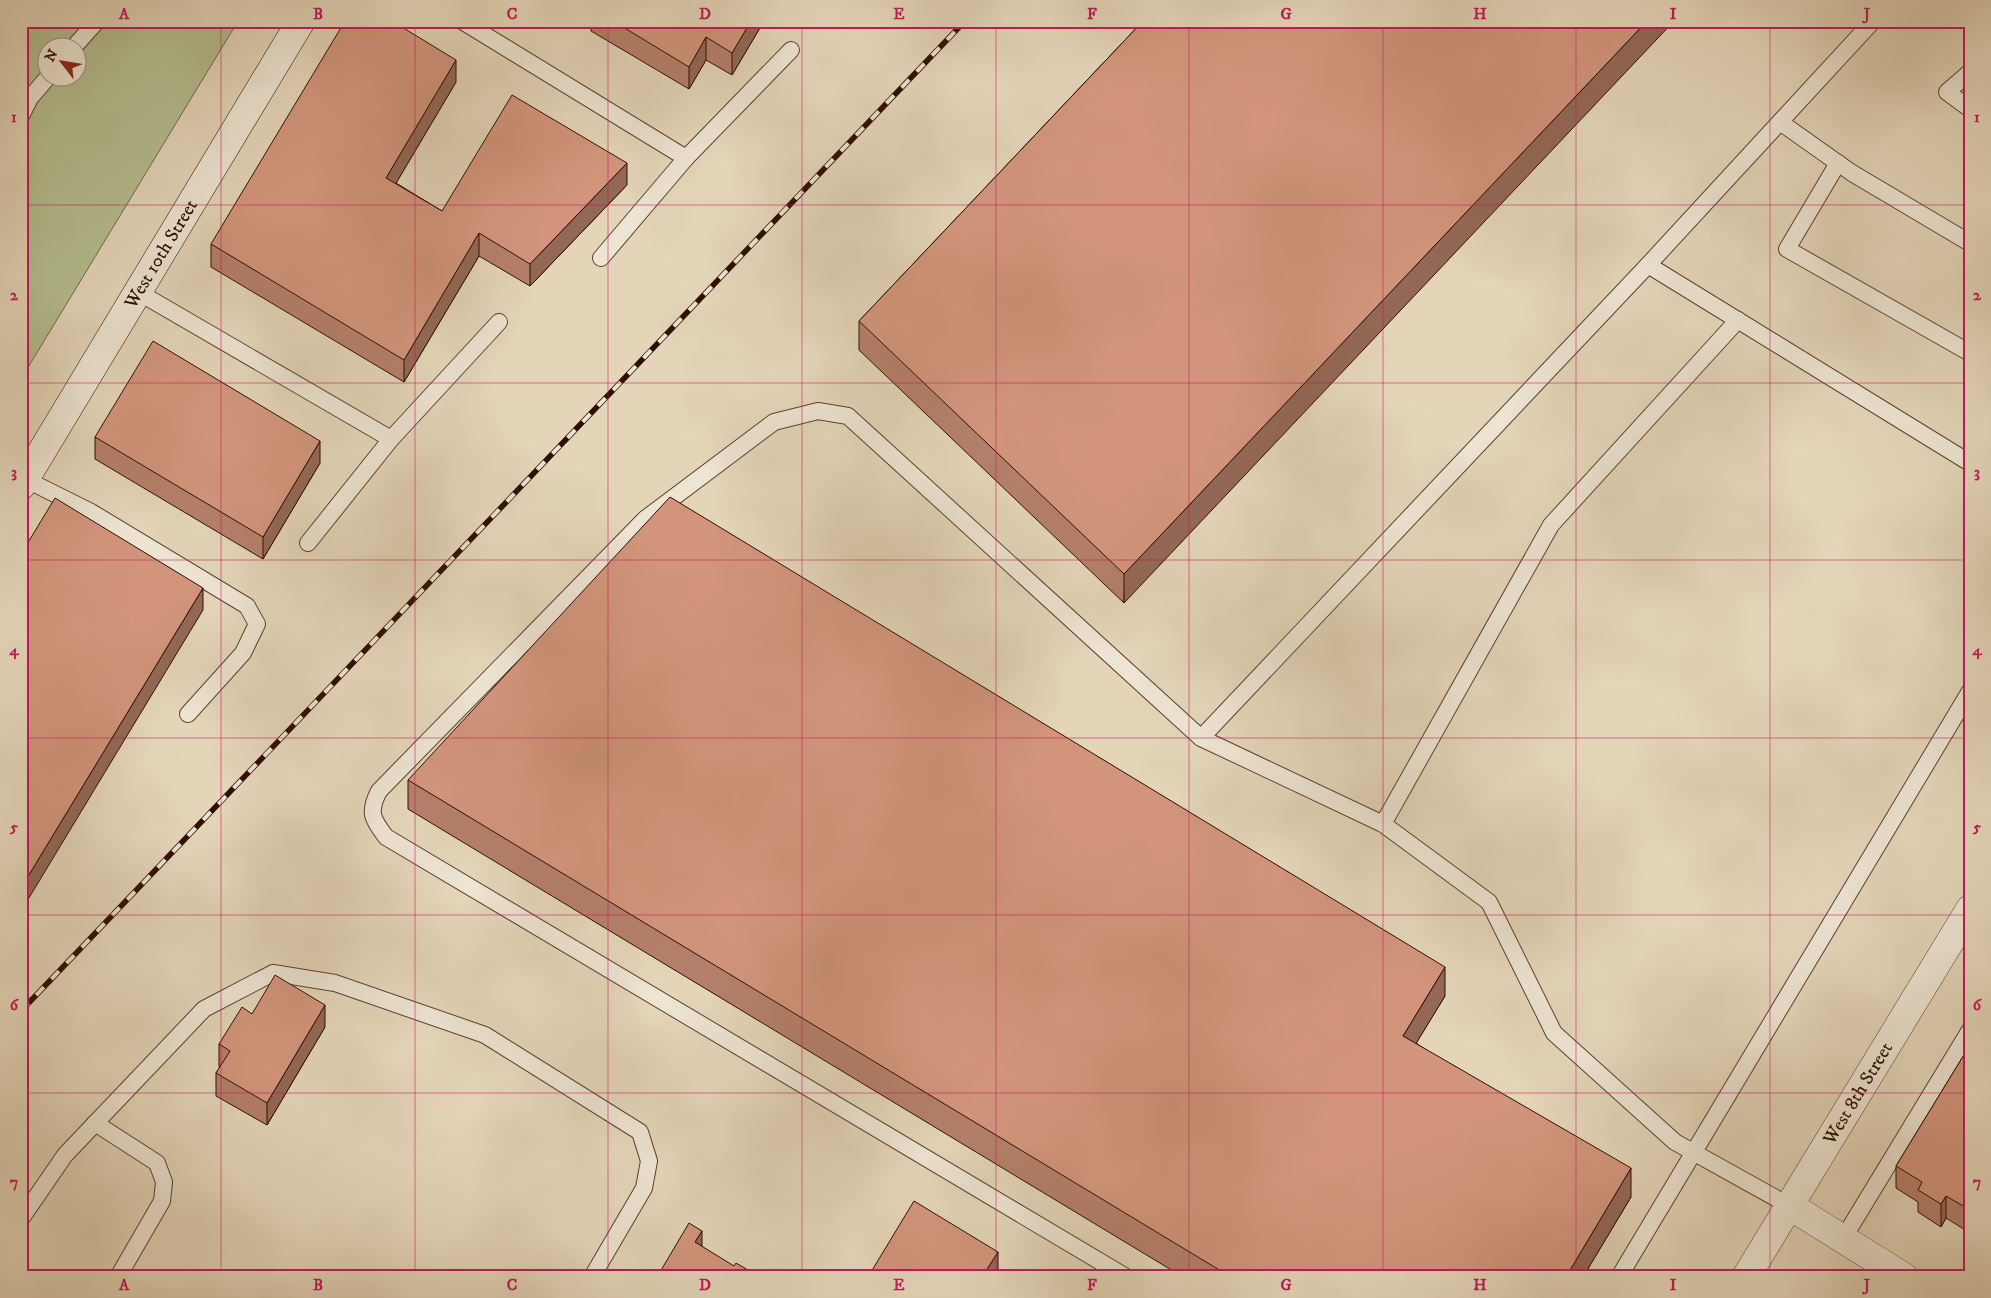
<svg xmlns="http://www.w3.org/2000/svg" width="1991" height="1298" font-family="'IM FELL DW Pica',serif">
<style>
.green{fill:#b4bd90;stroke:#726649;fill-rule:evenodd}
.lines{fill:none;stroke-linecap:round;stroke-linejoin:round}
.lane-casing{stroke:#5c4030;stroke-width:18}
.street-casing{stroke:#5c4030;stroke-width:29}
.secondary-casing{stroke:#2f0e02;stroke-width:29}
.lane{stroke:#ede4d2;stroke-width:16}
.street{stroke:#ede4d2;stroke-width:28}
.secondary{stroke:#ede4d2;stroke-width:28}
.rail-casing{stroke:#2f0e02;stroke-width:5.5}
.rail{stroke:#ede4d2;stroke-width:4;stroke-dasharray:11;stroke-linecap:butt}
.wall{fill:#b5806b;stroke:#2f0e02}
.shaded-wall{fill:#936857;stroke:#2f0e02}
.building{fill:#d2957c;stroke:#2f0e02}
.grid{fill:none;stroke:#c2185b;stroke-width:1;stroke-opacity:0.55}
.labels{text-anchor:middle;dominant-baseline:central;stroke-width:4;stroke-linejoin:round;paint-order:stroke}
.street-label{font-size:19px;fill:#2f0e02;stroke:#ede4d2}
.neatline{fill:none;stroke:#c2185b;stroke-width:2}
.grid-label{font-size:16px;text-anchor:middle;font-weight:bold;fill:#c2185b}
</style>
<rect width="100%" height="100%" fill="#e4d5b9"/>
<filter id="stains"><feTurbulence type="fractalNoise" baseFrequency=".004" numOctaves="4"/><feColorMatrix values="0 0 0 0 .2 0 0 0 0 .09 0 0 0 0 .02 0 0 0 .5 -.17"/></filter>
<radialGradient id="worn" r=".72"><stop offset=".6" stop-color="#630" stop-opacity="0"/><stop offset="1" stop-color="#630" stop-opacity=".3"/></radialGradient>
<path class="green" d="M21 21H238L21 379ZM48 48H78V78H48Z"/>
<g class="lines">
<defs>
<g id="lane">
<polyline points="462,21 686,158 791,50"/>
<polyline points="73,48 97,21"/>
<polyline points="1970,72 1947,92 1970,109"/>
<polyline points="21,116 30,98 48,77"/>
<polyline points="1780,122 1852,173 1970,243"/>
<polyline points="1838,163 1787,249 1970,353"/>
<polyline points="601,258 686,158"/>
<polyline points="1648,265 1970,463"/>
<polyline points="138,292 391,439 308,543"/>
<polyline points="391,439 499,322"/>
<polyline points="25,479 91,512 247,606 257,624 243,653 188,714"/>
<polyline points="1201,738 1648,265 1873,21"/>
<polyline points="1383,824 1551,525 1738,320"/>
<polyline points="95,1123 157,1163 164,1182 162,1201 118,1277"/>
<polyline points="21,1219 65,1155 204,1009 273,973 335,983 485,1035 640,1132 649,1161 644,1188 592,1277"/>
<polyline points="1843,1239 1970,1030"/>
<path d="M1126 1277 386 837C372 819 368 812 379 791L645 519 774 422 818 411 848 416 1201 738 1383 824 1489 902 1554 1033 1675 1142 1790 1206"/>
<polyline points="1619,1277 1970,691"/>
</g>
<g id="street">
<polyline points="1790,1206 1904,1277"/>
<path id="s1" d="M1746 1277 1970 909"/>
</g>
<g id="secondary">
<path id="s2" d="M21 486 301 21"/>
</g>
</defs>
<use href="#lane" class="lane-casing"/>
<use href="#street" class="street-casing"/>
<use href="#secondary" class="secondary-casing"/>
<use href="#lane" class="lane"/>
<use href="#street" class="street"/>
<use href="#secondary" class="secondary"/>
<defs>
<polyline id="rail" points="21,1011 965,21"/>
</defs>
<use href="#rail" class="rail-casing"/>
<use href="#rail" class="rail"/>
</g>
<g class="wall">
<polygon points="591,21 764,21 732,75 706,60 689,89 591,31"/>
<polygon points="1143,21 1124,603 859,350 859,321"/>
<polygon points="456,82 396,183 442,211 627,185 530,286 479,256 404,382 211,267 211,244"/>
<polygon points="95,437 320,463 263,559 95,459"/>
<polygon points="408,780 1445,996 1416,1043 1631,1197 1583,1277 1183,1277 408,809"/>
<polygon points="252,1014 325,1027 267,1125 216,1096 216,1073 220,1067 219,1067 219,1044"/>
<polygon points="1970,1045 1970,1233 1946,1218 1941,1227 1918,1212 1918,1202 1896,1188 1896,1166"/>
</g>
<g class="shaded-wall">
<polygon points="751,21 764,21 732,75 732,53"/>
<polygon points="1647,21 1674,21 1124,603 1124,574"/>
<polygon points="706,37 706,60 689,89 689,67"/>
<polygon points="456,60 456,82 386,200 386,178"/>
<polygon points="627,163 627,185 530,286 530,264"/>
<polygon points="479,233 479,256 404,382 404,360"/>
<polygon points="320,441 320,463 263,559 263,537"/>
<polygon points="203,588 203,610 21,911 21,888"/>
<polygon points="1445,967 1445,996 1403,1065 1403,1036"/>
<polygon points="325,1005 325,1027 267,1125 267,1103"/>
<polygon points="1631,1168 1631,1197 1583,1277 1566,1277"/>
<polygon points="1946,1196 1946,1218 1941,1227 1941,1204"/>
<polygon points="702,1231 702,1253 695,1242"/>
<polygon points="998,1252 998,1274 996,1277 982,1277"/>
</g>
<g class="building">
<polygon points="345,21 392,21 456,60 386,178 442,211 512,95 627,163 530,264 479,233 404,360 211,244"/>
<polygon points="613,21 751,21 732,53 706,37 689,67"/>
<polygon points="1143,21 1647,21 1124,574 859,321"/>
<polygon points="153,341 320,441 263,537 95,437"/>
<polygon points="670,497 1445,967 1403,1036 1631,1168 1566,1277 1231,1277 408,780"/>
<polygon points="55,498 203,588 21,888 21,554"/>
<polygon points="275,975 325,1005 267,1103 216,1073 230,1051 219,1044 242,1007 252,1014"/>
<polygon points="1970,1045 1970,1210 1946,1196 1941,1204 1918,1190 1922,1182 1896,1166"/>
<polygon points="914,1201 998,1252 982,1277 868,1277"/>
<polygon points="689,1223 702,1231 695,1242 734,1266 736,1263 760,1277 657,1277"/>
<polygon points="998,1271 1007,1277 995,1277"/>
</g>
<path class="grid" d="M221 21V1277M415 21V1277M608 21V1277M802 21V1277M996 21V1277M1189 21V1277M1383 21V1277M1576 21V1277M1770 21V1277M21 205H1970M21 383H1970M21 560H1970M21 738H1970M21 915H1970M21 1093H1970"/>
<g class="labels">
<g class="street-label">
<text stroke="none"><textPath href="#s2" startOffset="271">West 10th Street</textPath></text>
<text stroke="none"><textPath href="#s1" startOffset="215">West 8th Street</textPath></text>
</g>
</g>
<rect width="1991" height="1298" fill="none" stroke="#e4d5b9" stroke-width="55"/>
<g transform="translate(62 62) rotate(301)"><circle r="24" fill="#ede4d2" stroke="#a18e7f"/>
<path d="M0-4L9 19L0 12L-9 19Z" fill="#8f2418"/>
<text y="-8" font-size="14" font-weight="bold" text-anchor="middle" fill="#2f0e02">N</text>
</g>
<rect x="28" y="28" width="1936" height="1242" class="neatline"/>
<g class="grid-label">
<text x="124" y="19">A</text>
<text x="318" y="19">B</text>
<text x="512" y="19">C</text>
<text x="705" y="19">D</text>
<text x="899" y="19">E</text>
<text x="1092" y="19">F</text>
<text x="1286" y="19">G</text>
<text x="1480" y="19">H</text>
<text x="1673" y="19">I</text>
<text x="1867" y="19">J</text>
<text x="14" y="122">1</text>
<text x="1977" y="122">1</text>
<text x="14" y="300">2</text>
<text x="1977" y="300">2</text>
<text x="14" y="477">3</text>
<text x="1977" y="477">3</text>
<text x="14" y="655">4</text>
<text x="1977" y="655">4</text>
<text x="14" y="832">5</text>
<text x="1977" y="832">5</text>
<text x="14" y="1010">6</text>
<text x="1977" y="1010">6</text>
<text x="14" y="1187">7</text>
<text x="1977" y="1187">7</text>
<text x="124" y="1290">A</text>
<text x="318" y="1290">B</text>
<text x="512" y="1290">C</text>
<text x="705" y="1290">D</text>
<text x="899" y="1290">E</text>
<text x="1092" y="1290">F</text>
<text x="1286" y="1290">G</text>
<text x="1480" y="1290">H</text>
<text x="1673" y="1290">I</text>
<text x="1867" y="1290">J</text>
</g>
<rect width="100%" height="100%" filter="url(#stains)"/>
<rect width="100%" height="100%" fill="url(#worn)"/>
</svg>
